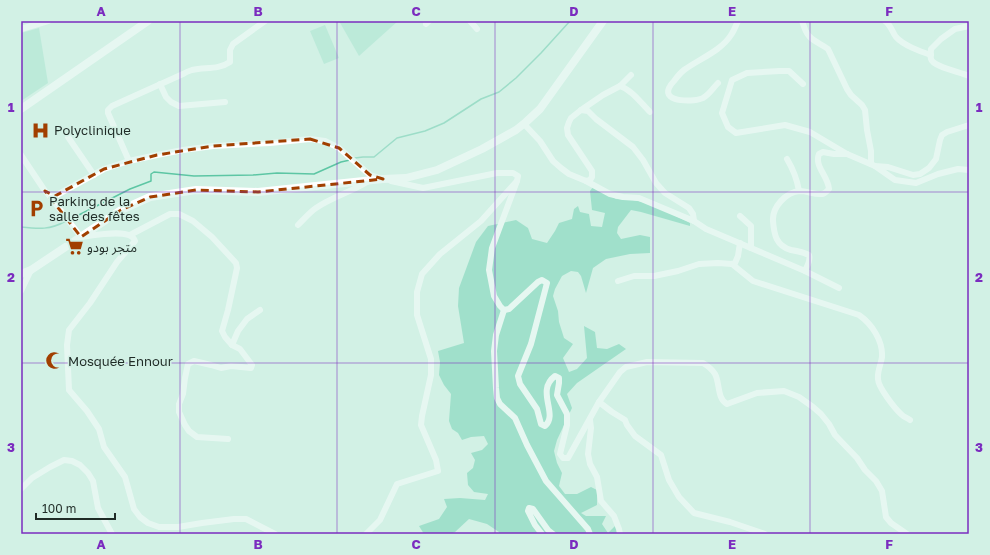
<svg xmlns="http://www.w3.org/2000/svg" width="990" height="555" font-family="'Golos Text','Noto Sans Arabic',sans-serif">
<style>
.green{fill:#a2e3cb}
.forest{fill:#65cdab}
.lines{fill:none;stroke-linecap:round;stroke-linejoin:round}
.stream{stroke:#5dc6a4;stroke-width:1.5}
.street{stroke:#fff;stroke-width:6}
.secondary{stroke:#fff;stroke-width:8}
.marked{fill:none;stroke:#a13f00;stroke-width:3;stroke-dasharray:8 5;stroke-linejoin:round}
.grid{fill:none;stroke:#7b2cbf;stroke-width:1;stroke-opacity:0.55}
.labels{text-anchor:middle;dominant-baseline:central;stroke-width:3;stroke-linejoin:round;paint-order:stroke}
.poi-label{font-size:13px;fill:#1f2b26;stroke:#d2f1e5;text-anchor:start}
.neatline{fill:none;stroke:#7b2cbf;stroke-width:1.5}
.grid-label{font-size:13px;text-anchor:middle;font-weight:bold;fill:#7b2cbf}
</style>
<rect width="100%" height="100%" fill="#d2f1e5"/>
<g class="green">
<polygon points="339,21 398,21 359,56"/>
<polygon points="325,25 339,58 324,64 310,31"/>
<polygon points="39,28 48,83 21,101 21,33"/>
</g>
<polygon class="forest" points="593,187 616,199 633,200 651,204 690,223 690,226 641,212 631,210 618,227 617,233 621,239 640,235 650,237 650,253 630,254 606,259 593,268 586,293 581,276 578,272 571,271 562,276 555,289 553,296 558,311 559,322 564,338 573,344 563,358 569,372 577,369 587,358 584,326 595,332 597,348 607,349 619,344 626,349 577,383 567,394 572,408 557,440 554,451 557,463 562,473 559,486 565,494 577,494 591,487 597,490 597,505 581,513 586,516 606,516 602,524 608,533 615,526 620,534 499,534 499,532 487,524 469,519 455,532 450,534 424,534 419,526 439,519 447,507 444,499 460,498 485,500 488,494 474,492 468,485 467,473 473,468 475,460 471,453 482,450 488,444 484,436 471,437 462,440 458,433 452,429 449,421 451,394 444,385 439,375 440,362 438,351 464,343 458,306 459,288 476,242 488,226 516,220 528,228 532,239 547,243 555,231 559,223 572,219 574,209 578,206 580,212 589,214 591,226 602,227 605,213 592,210 590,191"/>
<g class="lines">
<g class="stream">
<polyline points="355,158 363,157 374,157 397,138 425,131 444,123 481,99 499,92 516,78 541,53 570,21"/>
<polyline points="69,220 130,189 151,181 151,174 154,172 194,176 253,175 277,173 314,174 341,162 350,160"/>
<path d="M21 227C39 229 50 230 66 221"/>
</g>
<g class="street">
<polyline points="470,21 477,29"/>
<path d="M802 21C804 26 805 32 809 36 814 42 822 44 828 49L847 89 851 95 862 105 865 110 867 130 871 151V164"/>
<path d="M885 21C891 25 892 32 896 37 903 45 921 52 931 55"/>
<polyline points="426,24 429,21"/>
<path d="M969 26 955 29 941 39 931 49C931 52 930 56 931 59 933 67 961 72 969 76"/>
<polyline points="21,29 48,21"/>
<path d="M718 83C713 88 709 95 703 98 696 102 662 103 669 88 670 86 672 83 674 81 677 77 680 73 684 70 699 59 721 51 731 35 734 31 736 25 738 21"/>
<polyline points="160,84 166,97 171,102 179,106 225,102"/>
<polyline points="803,84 789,71 780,71 747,73 732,80 722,113 728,127 736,133 785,125 810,132 847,154 875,166 888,167 913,175 920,174 929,168 936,159 940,140 942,135 947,132 969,125"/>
<path d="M620 86C632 90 641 103 650 112"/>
<polyline points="581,110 603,95 620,86 631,75"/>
<polyline points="524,124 540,141 553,161 561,168 569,174 586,181 590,180 592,177 592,171 568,135 567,128 569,122 571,118 581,110 588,111 596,119 633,147 643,160 656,183 665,193 689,208 693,214 694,221"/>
<polyline points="68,137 94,175"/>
<polyline points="21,155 45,191 50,195 55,196 104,169 129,161 157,155 183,150 213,146 270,143 310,139 325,141 339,148 370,175 380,178"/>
<path d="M787 159C793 169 797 179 799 191"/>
<path d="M129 161 108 113V110L112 106 183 74C186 72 189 71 192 70 206 67 218 70 230 62V50L233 44 265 21"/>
<polyline points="875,166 895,180 916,183 938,174 958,169 969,170"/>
<path d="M517 181 492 248 489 270 494 296 500 306 504 310 509 309 538 282 542 280 547 283 531 344 518 376 520 384 537 409 541 424 545 426C559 414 535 391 555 376L559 378V383L557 395 567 414V425L560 454 563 458H568L599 402 620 372 626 367 647 362 703 363C708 366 712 369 715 374 720 383 717 399 727 404L757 393 784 391 799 397 813 407 821 414 829 424 835 435 857 458 865 470 876 481 882 491 886 517 891 523 907 534"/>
<polyline points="586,181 610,194 623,197 639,198 694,221 706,229 805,271 839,288"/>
<path d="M48 194 81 237C92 236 131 227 135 241L117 262 90 303 69 330 67 345 69 390 87 411 99 429 104 447 125 477 134 509 140 517 148 523 159 527H178L202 523 234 519H246L275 534"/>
<polyline points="740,216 751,226 751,248"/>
<path d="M298 225C304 219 310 212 316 208 332 197 351 192 367 182"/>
<polyline points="130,235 170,214 179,214 193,221 212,237 236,263 237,268 228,310 222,331 225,337 232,345 240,349 252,365 251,368 231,366 221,368 211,365 194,361 188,364 185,378 183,394 179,404 179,412 185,425 189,431 197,437 228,439"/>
<path d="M732 264 753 281 859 315C872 324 883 341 882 357 881 364 877 372 878 379 878 387 895 409 902 415 904 417 907 418 910 420"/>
<path d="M805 271C807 266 811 260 809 255 803 252 797 251 791 250 776 246 774 234 773 221 772 207 786 192 800 191 807 191 815 195 822 194 825 194 827 191 829 189 828 176 814 166 819 154L823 152 834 154H847"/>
<polyline points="618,281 634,276 654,276 678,271 699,264 718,263 732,264 735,263 738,256 740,243"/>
<polyline points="21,291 31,270"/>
<polyline points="504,310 496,335 494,351 496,388 497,398 500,404 515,418 527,445 546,481 588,529 590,534"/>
<polyline points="232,345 238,331 247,319 260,310"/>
<polyline points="599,402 612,412 625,420 627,425 635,436 661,455 669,480 679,497 694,513 730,522 765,534"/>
<polyline points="590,420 591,428 588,454 590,464 597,477 601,501 614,516 619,529 620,534"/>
<polyline points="21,489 32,478 50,467 64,460 72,461 80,465 88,473 93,481 98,508 112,534"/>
<polyline points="366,534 380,520 397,484 438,471 436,460 421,425 422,416 431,375 431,359 417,315 417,292 422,274 440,254 481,221 517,181 518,176 513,173 497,173 423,188 391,181"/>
<polyline points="542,534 535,525 528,511 529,508 533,509 548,530 553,534"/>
</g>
<g class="secondary">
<polyline points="21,109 148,21"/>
<polyline points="21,274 31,270 121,210 150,197 196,190 258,192 383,179 406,178 437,170 482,149 516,130 526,122 540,109 603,21"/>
</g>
</g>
<path d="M0 0H990V555H0ZM310 139 339 148 370 175 383 179 258 192 196 190 150 197 121 210 81 237 45 191 55 196 104 169 157 155 213 146Z" fill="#d2f1e5" fill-opacity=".55" fill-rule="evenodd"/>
<path class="marked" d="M310 139 339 148 370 175 383 179 258 192 196 190 150 197 121 210 81 237 45 191 55 196 104 169 157 155 213 146Z"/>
<path class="grid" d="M180 21V534M337 21V534M495 21V534M653 21V534M810 21V534M21 192H969M21 363H969"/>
<defs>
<symbol id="hospital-bare" viewBox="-9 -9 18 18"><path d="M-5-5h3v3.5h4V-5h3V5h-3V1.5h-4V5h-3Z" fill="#a13f00" stroke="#d2f1e5" stroke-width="2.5" paint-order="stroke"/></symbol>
<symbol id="parking-bare" viewBox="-9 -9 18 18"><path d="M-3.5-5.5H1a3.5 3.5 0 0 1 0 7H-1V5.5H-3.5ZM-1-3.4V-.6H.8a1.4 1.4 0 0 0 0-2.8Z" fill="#a13f00" stroke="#d2f1e5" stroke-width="2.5" paint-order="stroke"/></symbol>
<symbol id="supermarket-bare" viewBox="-9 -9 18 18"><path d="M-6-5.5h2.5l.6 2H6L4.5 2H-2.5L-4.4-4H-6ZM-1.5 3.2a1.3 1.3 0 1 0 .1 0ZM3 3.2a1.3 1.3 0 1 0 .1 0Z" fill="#a13f00" stroke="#d2f1e5" stroke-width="2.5" paint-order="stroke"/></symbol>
<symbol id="mosque-bare" viewBox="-9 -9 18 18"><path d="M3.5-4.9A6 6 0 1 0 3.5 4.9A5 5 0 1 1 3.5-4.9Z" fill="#a13f00" stroke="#d2f1e5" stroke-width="2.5" paint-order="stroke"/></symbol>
</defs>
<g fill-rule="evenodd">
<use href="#hospital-bare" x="28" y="118" width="25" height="25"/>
<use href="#parking-bare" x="24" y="196" width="25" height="25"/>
<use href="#supermarket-bare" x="62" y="234" width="25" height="25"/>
<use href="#mosque-bare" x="42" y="348" width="25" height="25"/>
</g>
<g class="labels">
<g class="poi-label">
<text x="54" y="130">Polyclinique</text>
<text x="49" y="201">Parking de la<tspan x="49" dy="15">salle des fêtes</tspan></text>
<text x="87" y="247">متجر بودو</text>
<text x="68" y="361">Mosquée Ennour</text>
</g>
</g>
<rect width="990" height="555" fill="none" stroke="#d2f1e5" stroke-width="44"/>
<path d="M36 513v6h79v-6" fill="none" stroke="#1f2b26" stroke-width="2"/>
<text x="42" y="513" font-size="12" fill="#1f2b26" stroke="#d2f1e5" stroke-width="3" paint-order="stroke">100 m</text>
<rect x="22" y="22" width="946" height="511" class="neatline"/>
<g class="grid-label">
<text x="101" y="16">A</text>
<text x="258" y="16">B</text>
<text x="416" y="16">C</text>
<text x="574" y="16">D</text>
<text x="732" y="16">E</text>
<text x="889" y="16">F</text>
<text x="11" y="112">1</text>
<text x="979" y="112">1</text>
<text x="11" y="282">2</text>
<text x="979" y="282">2</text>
<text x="11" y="452">3</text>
<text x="979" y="452">3</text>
<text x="101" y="549">A</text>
<text x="258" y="549">B</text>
<text x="416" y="549">C</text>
<text x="574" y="549">D</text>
<text x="732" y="549">E</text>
<text x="889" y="549">F</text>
</g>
</svg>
